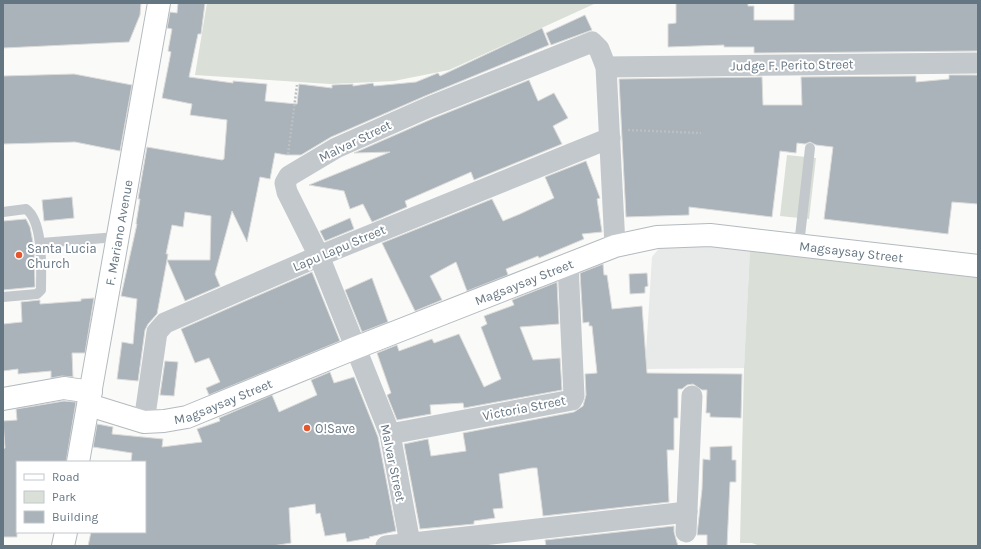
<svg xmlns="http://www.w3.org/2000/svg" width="981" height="549" font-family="Karla,sans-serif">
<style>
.built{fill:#e8e9e9}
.green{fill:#dadfd7}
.building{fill:#aab3b9;stroke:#dcdcda;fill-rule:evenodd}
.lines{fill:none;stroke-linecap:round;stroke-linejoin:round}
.secondary-casing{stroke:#b3babf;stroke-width:24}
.path{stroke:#bbbfc2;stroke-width:2.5;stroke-dasharray:2 2;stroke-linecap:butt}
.lane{stroke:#c3c8cc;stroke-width:10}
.street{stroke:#c3c8cc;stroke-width:21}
.secondary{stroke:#fff;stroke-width:22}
.poi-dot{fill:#e4572e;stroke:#fff;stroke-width:1.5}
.labels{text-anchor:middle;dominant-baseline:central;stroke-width:4;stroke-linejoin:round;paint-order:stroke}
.street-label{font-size:13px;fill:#657683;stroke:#fff}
.poi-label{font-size:13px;fill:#657683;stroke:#fff;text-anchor:start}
</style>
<rect width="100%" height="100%" fill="#fafaf8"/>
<polygon class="built" points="661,246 710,246 750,249 744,368 645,369 652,257"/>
<g class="green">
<polygon points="207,3 604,3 594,4 449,70 394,81 330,84 195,75"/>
<polygon points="787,155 816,158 809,219 780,216"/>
<polygon points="750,249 978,275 978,546 760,546 752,543 740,543 744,368"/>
</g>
<g class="building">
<polygon points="3,3 141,3 140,15 129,42 3,48"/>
<path d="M178 3H205L201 34H198L189 77 233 83V81L267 84 265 101 297 104 299 84 332 88V85L353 84V86L373 83 374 86 416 82 438 73 440 76 542 28 549 45 425 96 331 137 301 155H286L275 153 270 179 260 177 247 242 232 211 215 274 220 286 185 301 167 260 157 314 148 324 145 330 138 381 117 379 122 342 133 344 137 299 121 296 137 224H136L140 199H138L147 147 222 160 224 159 227 120 190 115 192 104 162 98 171 52 168 51 172 29 167 28 170 12 177 13ZM185 212 211 216 210 260H167L168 254H166L172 225 183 227Z"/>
<polygon points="676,3 748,3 748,6 754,6 754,20 794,20 794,3 978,3 978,51 754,53 754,47 724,47 724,45 668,47 668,24 676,23"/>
<polygon points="585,15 592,30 551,45 546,33"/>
<polygon points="74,74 132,85 120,151 75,142 3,144 3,76"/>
<polygon points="949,75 978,75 978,204 952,202 948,234 824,219 833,147 816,145 810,142 805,144 797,143 796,153 780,151 772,217 689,207 689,215 626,217 619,79 762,77 763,105 802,105 801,77 916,76 916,82 949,79"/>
<polygon points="529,80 538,101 554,93 568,118 553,126 562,144 474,180 471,172 405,201 407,207 372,222 363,204 350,209 344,191 309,185 390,152 354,153 434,118"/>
<polygon points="586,161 600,198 597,199 602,232 582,234 584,239 539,258 538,256 506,269 508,275 467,291 456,262 430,276 442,300 415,311 382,243 492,199 503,221 520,214 554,198 545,177"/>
<polygon points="72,197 74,218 44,221 42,200"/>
<polygon points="350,218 354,229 325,241 320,231"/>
<polygon points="26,219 30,227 34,248 35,287 3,290 3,221"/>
<polygon points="603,264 604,275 607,275 612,309 642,306 647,373 742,374 741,418 710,417 710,413 706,413 707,390 702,390 693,384 687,385 682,389 678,389 678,418 674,418 674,450 667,450 669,502 543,516 537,468 532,468 499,474 503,508 493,509 495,518 474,521 474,524 420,529 404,444 428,439 431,456 466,451 463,433 574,412 583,406 586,395 585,374 597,373 592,326 589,326 589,322 583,323 580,273"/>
<polygon points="312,272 340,341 209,395 206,388 220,382 209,358 195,363 181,329"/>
<polygon points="647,273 648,286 645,287 645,293 630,294 629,274"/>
<polygon points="372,278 388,322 362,332 345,290"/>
<polygon points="557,282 559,324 520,327 533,360 560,358 562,390 464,408 463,403 430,405 431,414 397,420 387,395 391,393 377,353 397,345 399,351 432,339 434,343 459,334 484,387 501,379 481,327 487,324 484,316 514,305 512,300"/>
<polygon points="94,298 85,353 72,353 73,377 62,376 51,378 51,371 18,374 18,369 3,371 3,324 22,322 21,302 40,300 40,304 81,301 81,299"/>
<polygon points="165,361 178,362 174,396 160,395"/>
<polygon points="330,372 334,383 354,377 378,437 396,531 369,537 370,538 347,542 345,533 325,536 320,513 316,514 315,504 289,508 291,543 272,546 88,546 91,532 145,532 145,462 131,462 132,453 93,447 97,424 113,427 112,434 163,439 162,447 202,442 197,429 220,421 219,418 272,395 279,412 317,395 311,380"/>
<polygon points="64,401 76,402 66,462 17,462 17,537 3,537 3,449 5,448 3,421 17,420 16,409"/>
<polygon points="732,446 732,460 736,460 736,482 730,482 727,546 707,546 707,535 697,535 702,489 703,459 710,460 710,447"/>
<polygon points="674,526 674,532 678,546 546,546 545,540"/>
</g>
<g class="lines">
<defs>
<g id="secondary">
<polyline points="3,399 64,388 91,392"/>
<path id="s1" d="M89 405 144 422 164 421 187 417 355 348 615 246 657 237 710 235 978 266"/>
<path id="s2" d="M78 462 159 3"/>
<polyline points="63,546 66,532"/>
</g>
</defs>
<use href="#secondary" class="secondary-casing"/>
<g class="path">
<polyline points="628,130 701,133"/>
<polyline points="288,154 297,85"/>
</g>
<g class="lane">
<path d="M3 212 26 209C44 222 41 270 41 290L37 294 3 297"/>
<polyline points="41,243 117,237"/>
<polyline points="799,245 810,148"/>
</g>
<g class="street">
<polyline points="606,67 978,63"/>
<polyline points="144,422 157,332 165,323 319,256 610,138"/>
<polyline points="390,434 572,400 574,396 568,264"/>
<polyline points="686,532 692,396"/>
<polyline points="410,543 390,434 319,256 287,192 285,183 289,176 336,148 429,107 592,42 599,49 606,67 615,246"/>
<polyline points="386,546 687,512"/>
</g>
<use href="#secondary" class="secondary"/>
</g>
<g class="poi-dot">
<circle cx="19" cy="255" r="4"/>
<circle cx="307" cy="428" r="4"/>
</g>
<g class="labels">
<g class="street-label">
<text transform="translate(792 65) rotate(-1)">Judge F. Perito Street</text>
<text transform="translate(355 141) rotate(-26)">Malvar Street</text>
<text stroke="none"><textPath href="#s2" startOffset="233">F. Mariano Avenue</textPath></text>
<text transform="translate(339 248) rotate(-23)">Lapu Lapu Street</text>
<text stroke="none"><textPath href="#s1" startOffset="800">Magsaysay Street</textPath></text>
<text stroke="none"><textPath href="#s1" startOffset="464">Magsaysay Street</textPath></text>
<text stroke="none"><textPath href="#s1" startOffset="140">Magsaysay Street</textPath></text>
<text transform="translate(524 408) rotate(-11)">Victoria Street</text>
<text transform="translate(393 463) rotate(78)">Malvar Street</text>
</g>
<g class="poi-label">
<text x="27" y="248">Santa Lucia<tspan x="27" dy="15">Church</tspan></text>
<text x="315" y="428">O!Save</text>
</g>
</g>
<rect width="981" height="549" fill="none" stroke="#657683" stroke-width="8"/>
<rect x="16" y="461" width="130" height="72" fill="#ffffff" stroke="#c1c8cd"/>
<rect x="24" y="474" width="20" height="6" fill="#ffffff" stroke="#c1c8cd"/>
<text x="52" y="481" font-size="12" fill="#657683">Road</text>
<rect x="24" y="491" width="20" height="12" fill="#dadfd7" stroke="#c1c8cd"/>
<text x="52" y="501" font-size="12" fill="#657683">Park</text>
<rect x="24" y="511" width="20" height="12" fill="#aab3b9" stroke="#c1c8cd"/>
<text x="52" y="521" font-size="12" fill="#657683">Building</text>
</svg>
